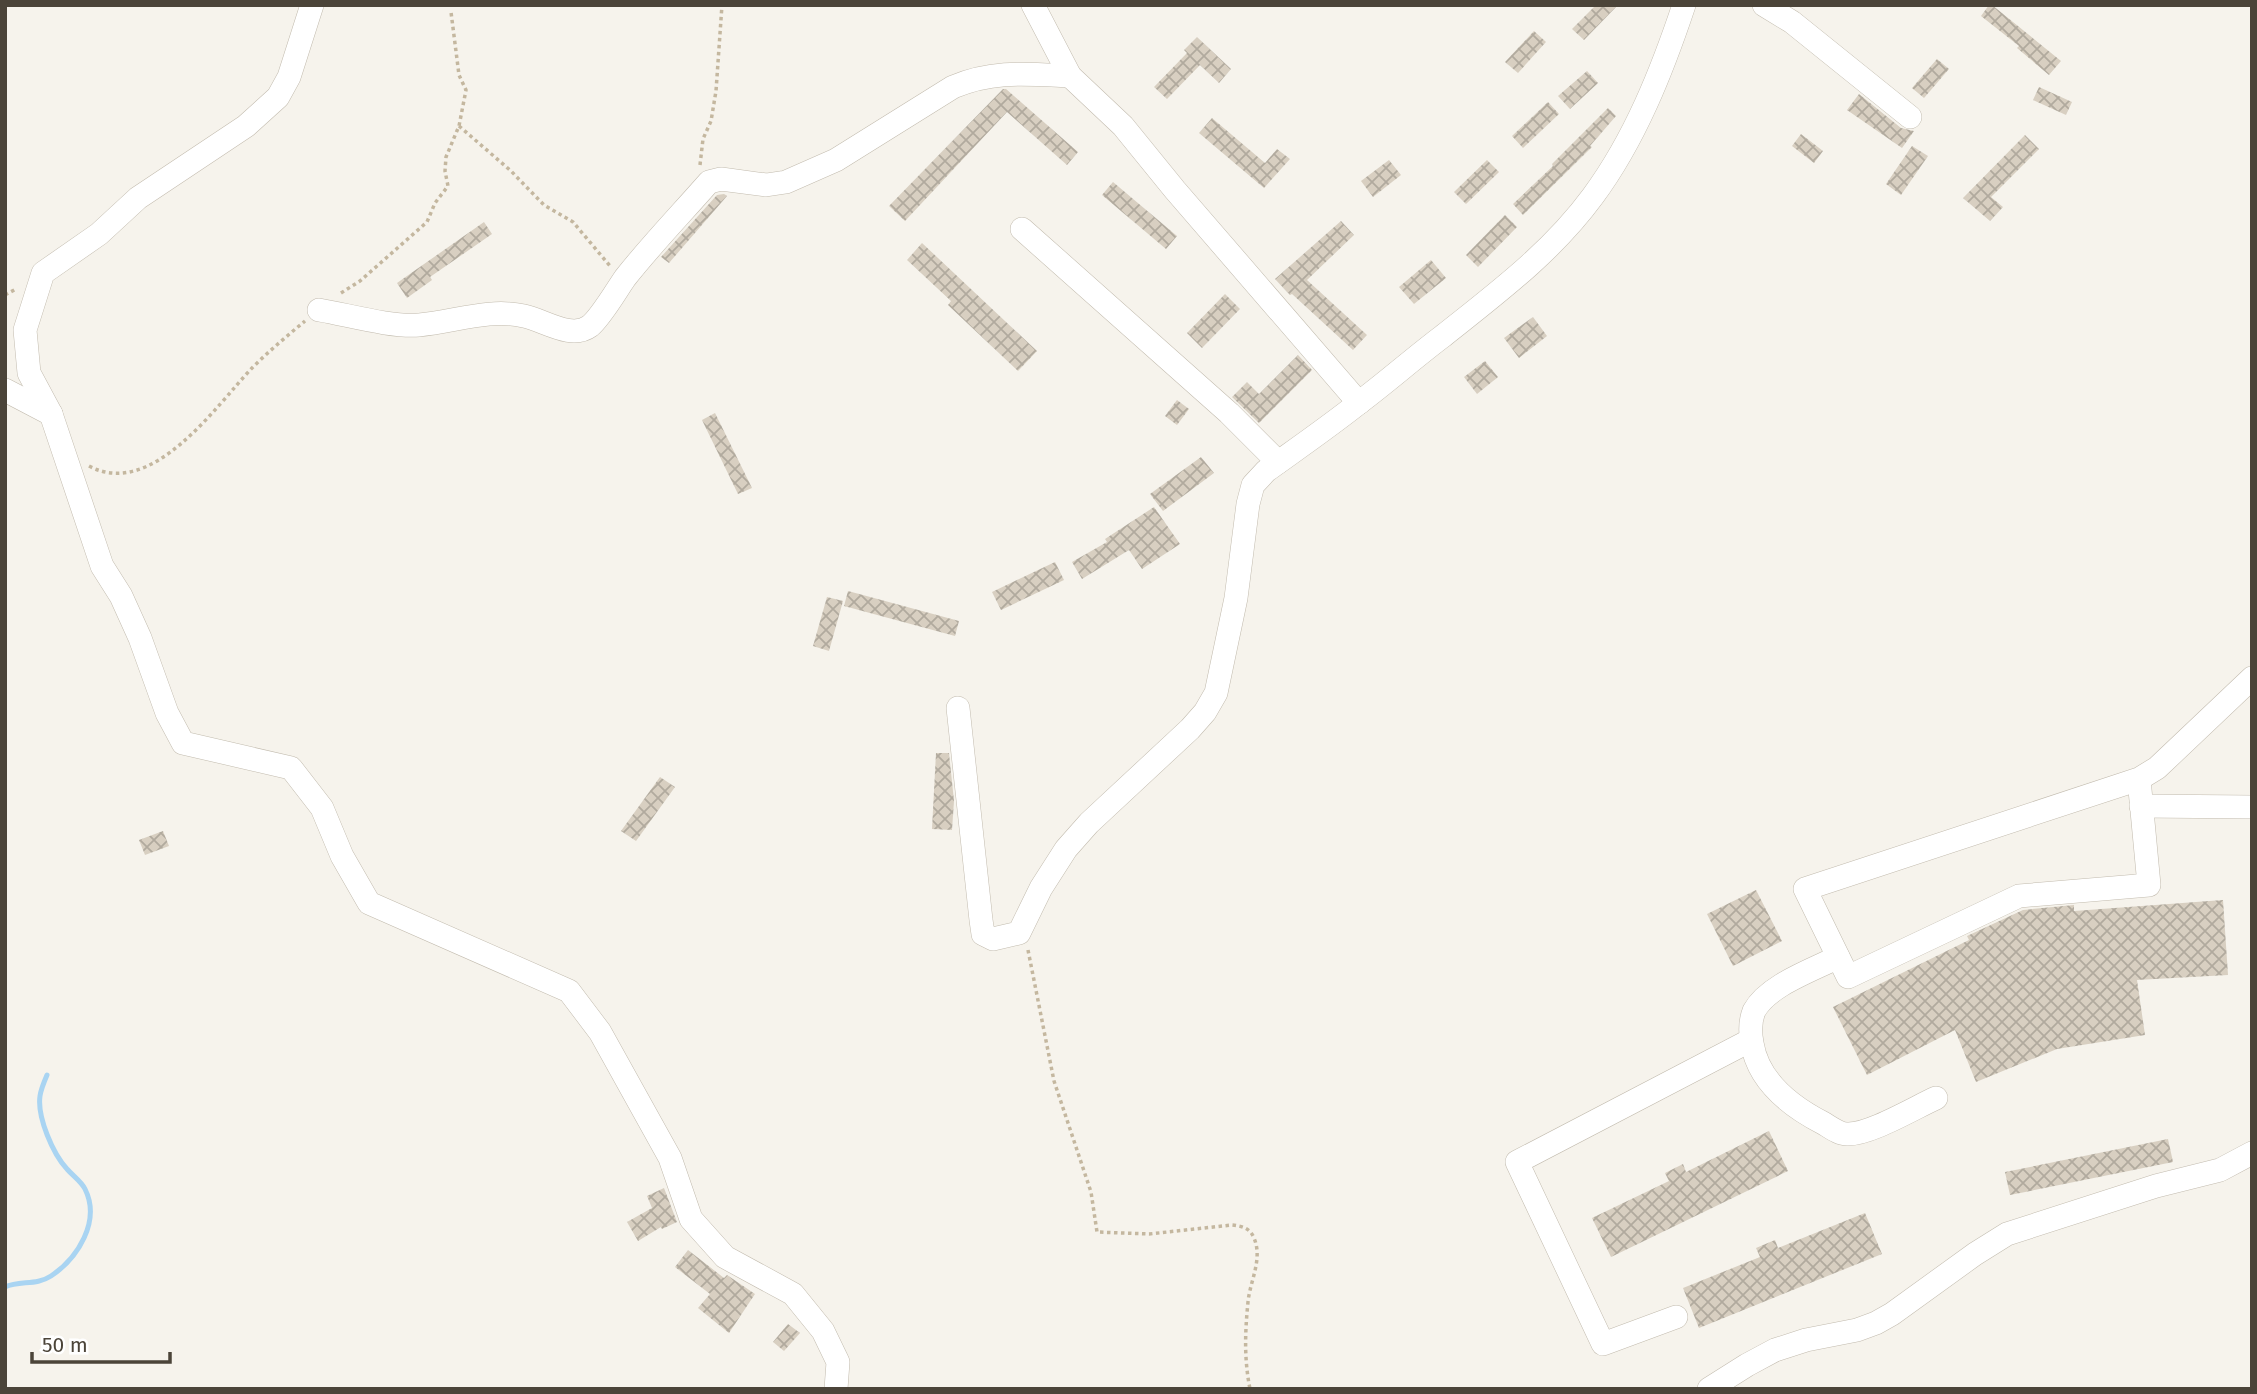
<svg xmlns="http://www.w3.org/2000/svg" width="2257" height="1394" font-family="'Fira Sans',sans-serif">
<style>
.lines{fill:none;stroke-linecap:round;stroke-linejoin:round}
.stream{stroke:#a9d4f2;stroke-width:5}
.building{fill:url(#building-cross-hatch)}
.minor-casing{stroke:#c2bbae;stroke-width:24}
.path{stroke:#c4b79f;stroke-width:3.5;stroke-dasharray:3.5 3.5;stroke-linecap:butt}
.minor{stroke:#fff;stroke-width:23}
</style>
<defs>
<pattern id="building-cross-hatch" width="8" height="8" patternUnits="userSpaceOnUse" patternTransform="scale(1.75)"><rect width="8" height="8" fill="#d8cfc1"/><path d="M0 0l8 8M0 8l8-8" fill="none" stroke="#b1aa9e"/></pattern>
</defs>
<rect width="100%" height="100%" fill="#f6f3ec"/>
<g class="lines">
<path class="stream" d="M5 1287C20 1280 36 1286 51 1276 78 1258 101 1221 85 1189 81 1181 73 1176 67 1169 53 1154 37 1117 40 1096 41 1089 44 1082 47 1075"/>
</g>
<g class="building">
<polygon points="1596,5 1618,5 1584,40 1572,29"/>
<polygon points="1989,5 1992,5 2061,61 2049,75 2017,48 2019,46 1981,16"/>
<polygon points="1534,31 1546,42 1518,73 1505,62"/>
<polygon points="1197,37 1231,69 1219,83 1200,65 1167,99 1154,87 1187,53 1184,50"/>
<polygon points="1937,59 1949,69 1924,98 1912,88"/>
<polygon points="1587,71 1598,83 1570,109 1558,96"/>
<polygon points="2039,87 2072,102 2066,115 2033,100"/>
<polygon points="1003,89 1006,89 1078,152 1067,165 1007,112 905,221 889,206"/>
<polygon points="1859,94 1901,128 1914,131 1902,148 1847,110"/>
<polygon points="1548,102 1559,114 1523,148 1512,136"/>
<polygon points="1608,108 1616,116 1590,146 1592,147 1523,215 1513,204 1553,166 1552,164"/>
<polygon points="1212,118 1265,163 1277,149 1290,159 1264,188 1199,133"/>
<polygon points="1801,134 1823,151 1814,163 1792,146"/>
<polygon points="2025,135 2039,149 1991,197 2003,207 1990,221 1963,198"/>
<polygon points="1912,146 1928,156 1901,195 1886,184"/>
<polygon points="1389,160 1401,175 1373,197 1361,181"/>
<polygon points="1487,160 1499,172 1466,204 1454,192"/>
<polygon points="1113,182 1177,236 1166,249 1102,195"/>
<polygon points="724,194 727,196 669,263 661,257 717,195"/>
<polygon points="1505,215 1517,227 1478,267 1466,255"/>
<polygon points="1341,221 1354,235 1307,280 1367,335 1353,350 1292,294 1290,295 1275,279"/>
<polygon points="484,222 492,234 430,277 432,280 407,298 397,283"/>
<polygon points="922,243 1037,351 1018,371 948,305 951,301 907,260"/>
<polygon points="1431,260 1446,278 1414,304 1399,287"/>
<polygon points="1225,294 1240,309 1202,348 1187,333"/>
<polygon points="1533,317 1547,336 1519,358 1504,338"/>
<polygon points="1298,355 1312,370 1259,423 1232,397 1247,382 1259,394"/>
<polygon points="1485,361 1498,377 1477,394 1464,377"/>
<polygon points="1177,400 1189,409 1177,425 1165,416"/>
<polygon points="715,413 752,488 738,494 702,420"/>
<polygon points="1201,457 1214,473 1163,511 1150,494"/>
<polygon points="1154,507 1180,544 1142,569 1129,550 1082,579 1072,562 1107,542 1105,539"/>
<polygon points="1055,562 1064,580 1001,610 992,592"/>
<polygon points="848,591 959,621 955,636 844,606"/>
<polygon points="827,597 843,601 829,651 813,646"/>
<polygon points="936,753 949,753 954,801 952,830 932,829"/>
<polygon points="660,777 675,787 636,841 621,831"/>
<polygon points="163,831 169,846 145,855 139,840"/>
<polygon points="1756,890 1782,941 1733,966 1707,914"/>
<polygon points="2223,900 2228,975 2137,980 2145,1035 2057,1049 1976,1082 1955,1030 1867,1075 1833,1007 1969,940 1967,936 2023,910 2074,905 2074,911"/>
<polygon points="1769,1131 1788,1171 1611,1257 1592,1218 1669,1181 1665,1173 1683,1164 1686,1172"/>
<polygon points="2168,1139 2173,1162 2010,1195 2005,1172"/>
<polygon points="664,1188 677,1222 662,1229 661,1227 638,1241 627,1222 652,1208 647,1196"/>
<polygon points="1865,1213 1882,1254 1699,1328 1683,1288 1760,1257 1756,1248 1775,1240 1778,1248"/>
<polygon points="688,1250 724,1278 727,1275 755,1294 729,1333 698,1308 710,1294 675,1267"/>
<polygon points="788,1324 800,1333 784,1351 773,1342"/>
</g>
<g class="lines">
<defs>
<g id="minor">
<polyline points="312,5 289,77 278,97 246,126 138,198 99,234 43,273 25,330 29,373 51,414 102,566 121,596 140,638 167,713 183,743 291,768 322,808 342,856 369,903 569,991 600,1032 670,1158 691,1219 725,1257 793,1294 823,1331 838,1362 836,1389"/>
<polyline points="1033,5 1070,76 1123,126 1175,190 1359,403"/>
<polyline points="1764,5 1792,22 1910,117"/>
<polyline points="1022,229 1229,413 1278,462"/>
<path d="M319 310C349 315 389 327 419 325 454 322 489 308 524 316 544 320 571 340 590 326 601 317 616 291 625 278 651 245 681 214 709 182L721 179 766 185 786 182 836 160 953 87C993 70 1027 74 1070 76"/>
<polyline points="5,390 51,414"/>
<path d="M958 708 981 920 983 934 993 939 1019 933 1041 888 1066 849 1089 823 1190 729 1205 712 1216 693 1236 598 1248 504 1253 485 1266 471C1298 448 1330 426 1360 402 1388 381 1415 357 1443 336 1497 293 1552 252 1593 196 1635 139 1662 71 1684 5"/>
<polyline points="2139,779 2149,885 2019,896 1848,977 1805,889 2139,779 2157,768 2252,678"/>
<polyline points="2141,806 2252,807"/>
<path d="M1838 957C1813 970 1768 985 1754 1011 1750 1021 1750 1032 1752 1043 1758 1081 1790 1106 1823 1123 1830 1127 1839 1134 1847 1134 1869 1135 1914 1108 1936 1098"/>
<polyline points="1676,1317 1603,1344 1517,1162 1751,1040"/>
<polyline points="1709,1389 1747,1365 1775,1350 1806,1340 1857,1330 1876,1323 1892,1314 1975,1254 2007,1234 2156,1186 2220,1170 2252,1153"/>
</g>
</defs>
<use href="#minor" class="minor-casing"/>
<g class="path">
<polyline points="459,126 511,171 544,205 573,222 610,266"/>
<polyline points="700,165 703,139 711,121 716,91 722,5"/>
<polyline points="341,293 360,281 427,222 435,203 448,186 445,171 446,157 459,126 466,90 459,75 451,12"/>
<polyline points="5,295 16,289"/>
<path d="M89 466C152 500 216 406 252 368 269 351 287 336 305 321"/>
<path d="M1028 950 1054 1081 1091 1192 1097 1232 1149 1234 1232 1225C1242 1226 1250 1228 1254 1238 1263 1259 1250 1281 1248 1302 1245 1332 1244 1359 1250 1389"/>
</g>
<use href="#minor" class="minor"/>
</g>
<rect width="2257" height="1394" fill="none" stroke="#4b4439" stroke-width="14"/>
<path d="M32 1352v10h138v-10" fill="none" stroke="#4b4439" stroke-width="3.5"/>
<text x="42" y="1352" font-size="21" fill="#4b4439" stroke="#ffffff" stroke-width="5" paint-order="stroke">50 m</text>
</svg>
